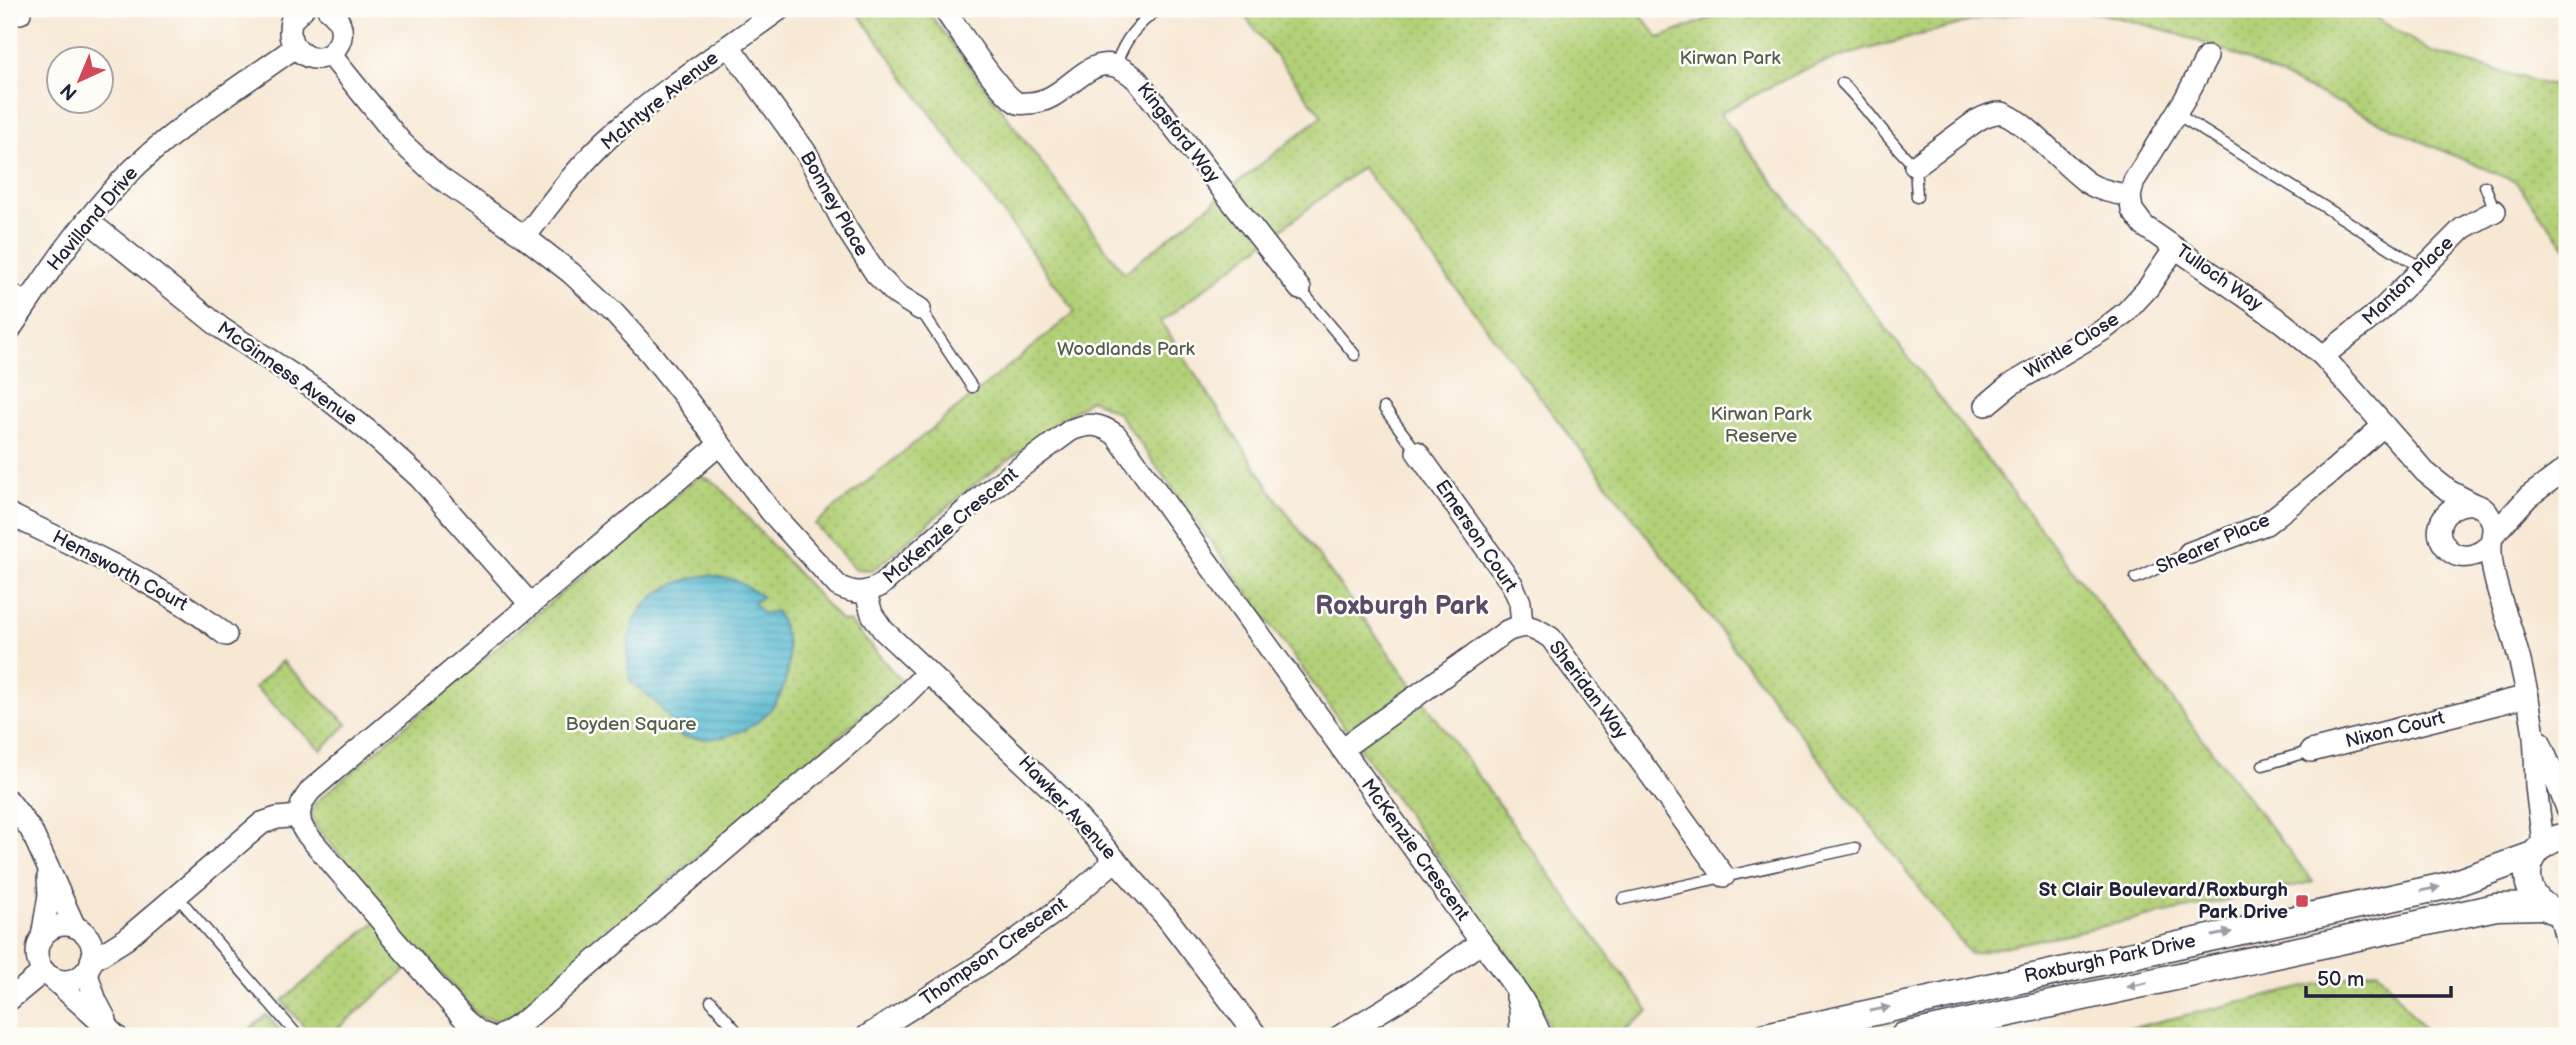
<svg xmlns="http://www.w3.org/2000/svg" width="2576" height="1045" font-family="'Balsamiq Sans',sans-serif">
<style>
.park{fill:url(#park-dots);stroke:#6a7959;stroke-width:2}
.water{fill:url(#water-rules);stroke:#3a6d86;stroke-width:2}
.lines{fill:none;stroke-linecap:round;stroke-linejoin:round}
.service-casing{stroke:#424052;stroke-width:13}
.minor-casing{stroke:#424052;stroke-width:24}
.tertiary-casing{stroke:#424052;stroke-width:29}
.service{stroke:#fff;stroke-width:10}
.minor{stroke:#fff;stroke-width:21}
.tertiary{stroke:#fff;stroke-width:26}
.oneway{fill:#9c9ca7}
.poi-dot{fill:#d1495b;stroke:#fdfcf7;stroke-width:2.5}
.labels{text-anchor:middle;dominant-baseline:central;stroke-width:5;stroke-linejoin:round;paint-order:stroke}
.park-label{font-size:19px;fill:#545f50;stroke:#fdfcf7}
.street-label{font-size:19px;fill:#22223b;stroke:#fdfcf7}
.poi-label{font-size:19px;font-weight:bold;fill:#22223b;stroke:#fdfcf7;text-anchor:end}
.district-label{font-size:26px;font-weight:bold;fill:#5b4b69;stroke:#fdfcf7}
</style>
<defs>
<pattern id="park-dots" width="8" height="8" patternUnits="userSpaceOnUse" patternTransform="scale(1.75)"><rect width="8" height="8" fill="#b2d077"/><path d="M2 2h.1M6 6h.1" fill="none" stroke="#99b268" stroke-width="1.8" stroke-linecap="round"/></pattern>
<pattern id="water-rules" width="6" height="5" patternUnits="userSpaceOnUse" patternTransform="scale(1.75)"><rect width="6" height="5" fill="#52b8d0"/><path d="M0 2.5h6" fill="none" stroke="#4495aa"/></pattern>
</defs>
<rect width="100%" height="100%" fill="#fdfcf7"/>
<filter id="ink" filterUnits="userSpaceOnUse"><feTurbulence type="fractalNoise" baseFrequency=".0143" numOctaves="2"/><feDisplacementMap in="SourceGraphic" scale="14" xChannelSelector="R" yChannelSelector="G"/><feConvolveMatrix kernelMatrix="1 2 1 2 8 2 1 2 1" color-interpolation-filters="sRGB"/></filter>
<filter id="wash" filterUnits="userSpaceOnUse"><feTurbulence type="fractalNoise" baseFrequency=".00686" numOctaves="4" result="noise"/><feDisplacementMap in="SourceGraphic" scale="28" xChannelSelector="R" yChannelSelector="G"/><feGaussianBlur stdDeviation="1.57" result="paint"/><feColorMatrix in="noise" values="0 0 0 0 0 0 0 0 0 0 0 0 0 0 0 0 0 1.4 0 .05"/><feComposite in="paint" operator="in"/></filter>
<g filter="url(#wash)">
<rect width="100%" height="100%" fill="#f7e8d4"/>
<g class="park">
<polygon points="855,9 926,9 1124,273 1322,116 1239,9 1636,9 1659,38 1734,9 1744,9 1748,18 1782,9 2050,9 1986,17 1850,54 1803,70 1720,113 2313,882 1970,954 1362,167 1161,322 1274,495 1649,1011 1617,1036 1552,1036 1536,993 1118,413 1091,399 970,488 873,570 855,569 815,524 1075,312"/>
<polygon points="2068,9 2361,9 2432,52 2548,85 2567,84 2567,249 2516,182 2434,147 2229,52 2169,31 2104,14"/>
<polygon points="700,475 717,484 841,621 850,622 902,682 505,1022 479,1017 425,954 329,1036 312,1036 282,1001 388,911 315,826 311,813 316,802"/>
<polygon points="282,661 347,724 321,750 255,687"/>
<polygon points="2378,970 2429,1036 2097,1036"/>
<polygon points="266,1015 285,1036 242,1036"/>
</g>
<path class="water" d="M709 575 735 580 763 597 753 603 763 614 776 611C814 684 760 753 680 736 667 713 653 697 631 683 617 620 648 584 709 575Z"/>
</g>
<g filter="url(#ink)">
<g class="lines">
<defs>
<g id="service">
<path d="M1116 64C1125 39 1137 25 1158 9"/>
<path d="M1842 83C1869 109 1887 141 1915 166L1917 197"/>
<polyline points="2177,114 2423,269"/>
<polyline points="2485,186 2495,211"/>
<polyline points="1300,289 1355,355"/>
<polyline points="920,309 972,387"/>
<polyline points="1384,408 1417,452"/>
<path d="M2136 578C2155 571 2170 560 2189 553"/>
<polyline points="2263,765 2311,751"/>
<polyline points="176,895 298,1036"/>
<polyline points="1623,899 1855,848"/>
<polyline points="711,1001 741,1036"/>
</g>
<g id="minor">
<polyline points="19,9 20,13"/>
<path d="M303 9 291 21C289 33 289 43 299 51 326 75 361 33 328 9"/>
<path d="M944 9C956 26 1002 97 1018 103 1021 104 1025 103 1028 103 1073 103 1090 35 1137 80L1300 289"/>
<polyline points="729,46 807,154 846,228 876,274 896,294 920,309"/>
<path d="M330 54 401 142 440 178 525 237 571 273 613 312 650 353 685 397 771 512 838 586C855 594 863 594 880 586L984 494 1071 430C1090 423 1099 423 1116 435L1481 942C1505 972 1526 1000 1541 1036"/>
<polyline points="2207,57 2185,99 2134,181 2130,196 2132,210 2144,226 2283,323 2323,356 2425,472 2449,491 2474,504"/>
<path d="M1915 166 1976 121C1983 117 1993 112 2002 113 2022 117 2067 169 2088 183 2100 191 2116 193 2130 196"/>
<polyline points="87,220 221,328 319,392 367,430 420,478 530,604"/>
<path d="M525 237C553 200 581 162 616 131 667 87 725 49 780 9"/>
<polyline points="9,293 26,304"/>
<path d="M9 331C45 277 80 224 125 177 174 127 237 89 294 48"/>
<polyline points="2323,356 2380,311 2463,228 2495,211"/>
<polyline points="1986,405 2010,385 2103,330 2126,312 2148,288 2175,248"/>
<polyline points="1417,452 1512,584 1520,602 1522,625"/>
<path d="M9 514C83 551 162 583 226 635"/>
<polyline points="2493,535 2528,497 2567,468"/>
<path d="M2491 543C2479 557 2458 563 2445 546 2422 516 2475 484 2491 519 2496 529 2491 536 2491 545 2490 564 2496 585 2502 603 2516 641 2526 681 2532 722 2536 743 2535 765 2536 786 2538 805 2541 825 2543 844"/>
<polyline points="2189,553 2266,524 2329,474 2384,425"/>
<polyline points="866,593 872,614 883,630 1058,795 1167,918 1257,1036"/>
<polyline points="2540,742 2567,808"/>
<path d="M1342 749 1507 631C1527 623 1533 626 1551 638L1724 876"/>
<polyline points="2311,751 2528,696"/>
<polyline points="9,801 31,830 75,927"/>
<polyline points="2559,912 2567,942"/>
<circle cx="65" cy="953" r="28"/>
<polyline points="42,937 49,895 48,877"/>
<polyline points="91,961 126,939 262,823 277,818 299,816"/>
<polyline points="86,971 96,1001 106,1020"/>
<polyline points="51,977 116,1036"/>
<polyline points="1517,997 1520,1009 1521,1036"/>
<polyline points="9,1000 44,971"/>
<path d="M489 1036 479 1032 468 1023 391 936 382 922 305 832C295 817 300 803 311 790L719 445"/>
<polyline points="501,1036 522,1023 899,701 927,673"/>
<polyline points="867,1036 988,960 1054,913 1116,860"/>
<polyline points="1340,1036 1414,991 1481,942"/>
</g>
<g id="tertiary">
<path d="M2567 836C2513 844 2517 910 2567 913"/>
<polyline points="1766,1036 2450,885 2533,855"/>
<polyline points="1904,1036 2496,907 2544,906"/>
</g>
</defs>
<use href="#service" class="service-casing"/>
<use href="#minor" class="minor-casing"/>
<use href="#tertiary" class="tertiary-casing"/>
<use href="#service" class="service"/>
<use href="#minor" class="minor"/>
<use href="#tertiary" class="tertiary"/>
</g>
<defs><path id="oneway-solid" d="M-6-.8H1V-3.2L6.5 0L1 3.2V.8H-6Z" transform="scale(1.75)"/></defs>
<g class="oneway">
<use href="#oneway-solid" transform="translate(2430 889) rotate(-12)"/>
<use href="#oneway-solid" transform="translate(2222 934) rotate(-12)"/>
<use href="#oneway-solid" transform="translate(2137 985) rotate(168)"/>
<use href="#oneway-solid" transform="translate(1880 1009) rotate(-12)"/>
</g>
</g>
<rect class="poi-dot" x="2295" y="894" width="14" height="14" rx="3.5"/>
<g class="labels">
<g class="park-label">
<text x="1730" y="58">Kirwan Park</text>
<text x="1126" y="349">Woodlands Park</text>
<text x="1761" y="414">Kirwan Park<tspan x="1761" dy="22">Reserve</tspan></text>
<text x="631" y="724">Boyden Square</text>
</g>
<g class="street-label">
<text transform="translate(660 101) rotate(-39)">McIntyre Avenue</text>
<text transform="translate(1178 133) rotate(52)">Kingsford Way</text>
<text transform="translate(834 204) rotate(60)">Bonney Place</text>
<text transform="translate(93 219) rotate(-50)">Havilland Drive</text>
<text transform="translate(2219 278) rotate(35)">Tulloch Way</text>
<text transform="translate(2408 281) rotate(-44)">Manton Place</text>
<text transform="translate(2072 346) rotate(-32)">Wintle Close</text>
<text transform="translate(287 374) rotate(35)">McGinness Avenue</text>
<text transform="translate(951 526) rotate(-40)">McKenzie Crescent</text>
<text transform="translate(1476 536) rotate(56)">Emerson Court</text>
<text transform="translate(2213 544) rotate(-24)">Shearer Place</text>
<text transform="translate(120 571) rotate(28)">Hemsworth Court</text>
<text transform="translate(1588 690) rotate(53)">Sheridan Way</text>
<text transform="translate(2395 730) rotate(-14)">Nixon Court</text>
<text transform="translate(1067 808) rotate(47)">Hawker Avenue</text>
<text transform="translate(1415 850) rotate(54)">McKenzie Crescent</text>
<text transform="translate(994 952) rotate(-35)">Thompson Crescent</text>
<text transform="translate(2110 959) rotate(-12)">Roxburgh Park Drive</text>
</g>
<g class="poi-label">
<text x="2288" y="890">St Clair Boulevard/Roxburgh<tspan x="2288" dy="22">Park Drive</tspan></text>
</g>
<g class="district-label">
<text x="1402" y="606">Roxburgh Park</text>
</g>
</g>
<rect width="2576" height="1045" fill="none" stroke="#fdfcf7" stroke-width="35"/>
<g transform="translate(80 80) rotate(224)"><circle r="33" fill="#fdfcf7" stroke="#a5a5ac" stroke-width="2"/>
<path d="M0-5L12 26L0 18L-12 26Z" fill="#d1495b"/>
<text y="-10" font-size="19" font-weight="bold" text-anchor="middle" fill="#22223b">N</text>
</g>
<path d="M2306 986v10h145v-10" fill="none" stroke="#22223b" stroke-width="3.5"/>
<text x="2317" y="986" font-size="21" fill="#22223b" stroke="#fdfcf7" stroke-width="5" paint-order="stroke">50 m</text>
</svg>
